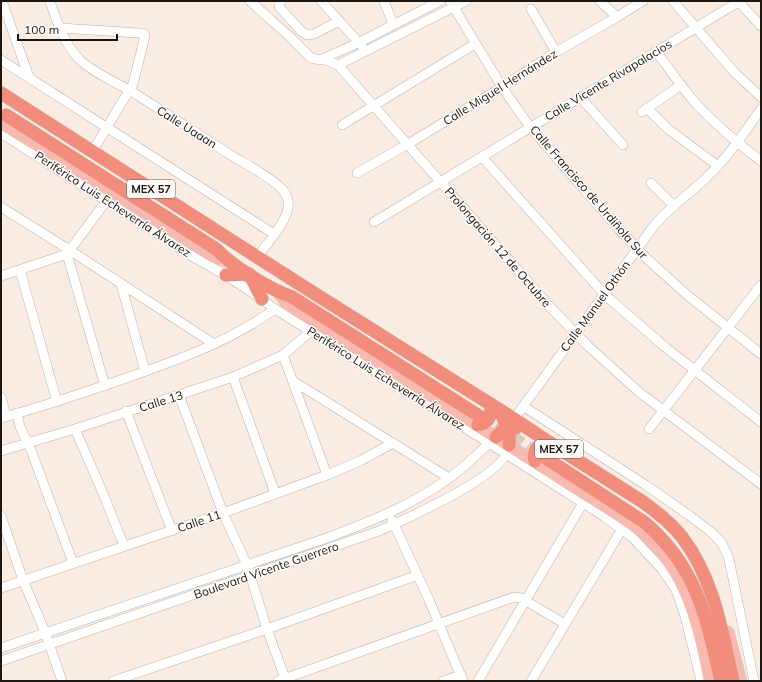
<svg xmlns="http://www.w3.org/2000/svg" width="762" height="682" font-family="Mulish,sans-serif">
<style>
.lines{fill:none;stroke-linecap:round;stroke-linejoin:round}
.highway-tunnel{stroke:#d9ccc3;stroke-width:13;stroke-dasharray:13 6;stroke-linecap:butt}
.minor-casing{stroke:#beb1a7;stroke-width:10}
.major-casing{stroke:#d1d1d0;stroke-width:13}
.highway-casing{stroke:#d1d1d0;stroke-width:14}
.minor{stroke:#fff;stroke-width:9}
.major{stroke:#f7bab0;stroke-width:12}
.highway{stroke:#f28c7c;stroke-width:13}
.labels{text-anchor:middle;dominant-baseline:central;stroke-width:3;stroke-linejoin:round;paint-order:stroke}
.shield{fill:#fffcfa;stroke:#5f5c58;stroke-width:1}
.shield-label{font-size:11px;font-weight:bold;fill:#1b1713}
.street-label{font-size:12px;fill:#1b1713;stroke:#fffcfa}
</style>
<rect width="100%" height="100%" fill="#faece2"/>
<g class="lines">
<polyline class="highway-tunnel" points="479,416 543,457"/>
<defs>
<g id="minor">
<polyline points="2,1 29,77"/>
<path d="M50 1C57 22 64 44 80 60 94 73 113 81 129 90 163 111 196 133 229 154 247 165 268 175 282 189 285 192 287 196 288 200 292 217 267 244 257 257"/>
<polyline points="250,1 290,37 311,58 320,60 360,42 440,1"/>
<polyline points="281,1 279,6 281,9 301,31 307,35 314,34 339,21"/>
<polyline points="321,1 362,46"/>
<polyline points="384,1 393,24"/>
<polyline points="450,1 502,87 530,127 616,226 645,257 686,294 761,354"/>
<polyline points="600,1 617,17"/>
<polyline points="673,1 735,73 761,97"/>
<polyline points="738,1 761,26"/>
<polyline points="531,9 556,52"/>
<polyline points="60,28 139,33 144,34 145,36 133,84 92,152"/>
<path d="M656 51C668 67 679 84 692 99 712 122 736 142 761 161"/>
<polyline points="324,59 338,65 551,308 588,346 639,392 761,484"/>
<polyline points="1,60 274,234"/>
<polyline points="338,65 466,1"/>
<polyline points="580,97 623,145"/>
<polyline points="647,108 668,129 718,166"/>
<polyline points="642,112 681,85"/>
<polyline points="342,125 475,44"/>
<path d="M1 133 195 258C223 273 250 290 275 309L451 419 602 515 631 536 661 568 676 590 685 616 701 681"/>
<polyline points="482,157 605,295 665,347 761,422"/>
<polyline points="357,173 408,144 502,87 556,52 617,17 643,1"/>
<polyline points="651,183 674,206"/>
<polyline points="1,207 71,251 214,344"/>
<polyline points="374,222 740,1"/>
<polyline points="67,254 105,386"/>
<polyline points="20,270 57,402"/>
<polyline points="1,276 67,254 107,200"/>
<polyline points="121,284 145,371"/>
<polyline points="283,355 327,475"/>
<polyline points="233,377 275,493"/>
<polyline points="293,381 449,478"/>
<polyline points="179,395 223,513 247,565 267,629 286,681"/>
<polyline points="1,397 6,416"/>
<polyline points="523,406 647,486 690,516 710,531 721,542 728,556 730,564 754,681"/>
<polyline points="126,411 172,531"/>
<path d="M17 413C19 424 21 433 28 442L73 563"/>
<path d="M1 418C45 406 89 391 132 376 183 358 230 341 275 309"/>
<path d="M514 419 653 227C669 207 690 194 707 177 728 157 744 133 761 109"/>
<polyline points="75,429 102,491 124,546"/>
<polyline points="649,429 761,285"/>
<polyline points="1,451 75,429 233,377 283,355 311,331"/>
<polyline points="1,516 23,580 45,632 62,681"/>
<polyline points="392,520 429,600 463,681"/>
<polyline points="1,588 223,513 327,475 360,461 393,443"/>
<path d="M1 648 324 539C372 521 421 502 461 469 472 460 482 449 493 440"/>
<path d="M1 661 379 531C406 519 501 477 508 450"/>
<polyline points="113,681 267,629 418,575"/>
<polyline points="278,681 514,597 521,598 565,624"/>
<polyline points="443,681 461,675"/>
<polyline points="478,681 583,503"/>
<polyline points="531,681 622,529"/>
</g>
<g id="major">
<polyline points="1,123 70,165 212,256 227,261"/>
<path d="M278 292 287 304 577 489C599 503 623 516 643 533 688 572 699 627 710 681"/>
<polyline points="728,632 741,681"/>
</g>
<g id="highway">
<path d="M1 93 301 285 514 419 550 443 643 502C657 512 671 523 682 537 714 579 722 631 733 681"/>
<path d="M6 115 216 249C235 268 267 288 292 297L479 416"/>
<polyline points="226,275 249,274"/>
<polyline points="250,275 262,299"/>
<path d="M499 410C505 421 511 432 509 445"/>
<path d="M478 425C489 423 493 414 490 404"/>
<polyline points="496,437 503,430 516,428"/>
<path d="M544 457 644 522C697 567 706 616 721 681"/>
<path d="M535 461C532 451 538 442 550 443"/>
</g>
</defs>
<use href="#minor" class="minor-casing"/>
<use href="#major" class="major-casing"/>
<use href="#highway" class="highway-casing"/>
<use href="#minor" class="minor"/>
<use href="#major" class="major"/>
<use href="#highway" class="highway"/>
</g>
<g class="labels">
<g class="shield">
<rect x="127" y="180" width="48" height="18" rx="3"/>
<rect x="535" y="440" width="48" height="18" rx="3"/>
</g>
<g class="shield-label">
<text x="151" y="189">MEX 57</text>
<text x="559" y="449">MEX 57</text>
</g>
<g class="street-label">
<text transform="translate(608 80) rotate(-31)">Calle Vicente Rivapalacios</text>
<text transform="translate(500 87) rotate(-32)">Calle Miguel Hernández</text>
<text transform="translate(187 127) rotate(32)">Calle Uaaan</text>
<text transform="translate(589 192) rotate(49)">Calle Francisco de Urdiñola Sur</text>
<text transform="translate(113 204) rotate(33)">Periférico Luis Echeverría Álvarez</text>
<text transform="translate(498 247) rotate(49)">Prolongación 12 de Octubre</text>
<text transform="translate(595 306) rotate(-54)">Calle Manuel Othón</text>
<text transform="translate(386 378) rotate(32)">Periférico Luis Echeverría Álvarez</text>
<text transform="translate(161 401) rotate(-17)">Calle 13</text>
<text transform="translate(199 521) rotate(-19)">Calle 11</text>
<text transform="translate(266 570) rotate(-19)">Boulevard Vicente Guerrero</text>
</g>
</g>
<rect width="762" height="682" fill="none" stroke="#1b1713" stroke-width="4"/>
<path d="M18 34v6h99v-6" fill="none" stroke="#1b1713" stroke-width="2"/>
<text x="24" y="34" font-size="12" fill="#1b1713" stroke="#fffcfa" stroke-width="3" paint-order="stroke">100 m</text>
</svg>
